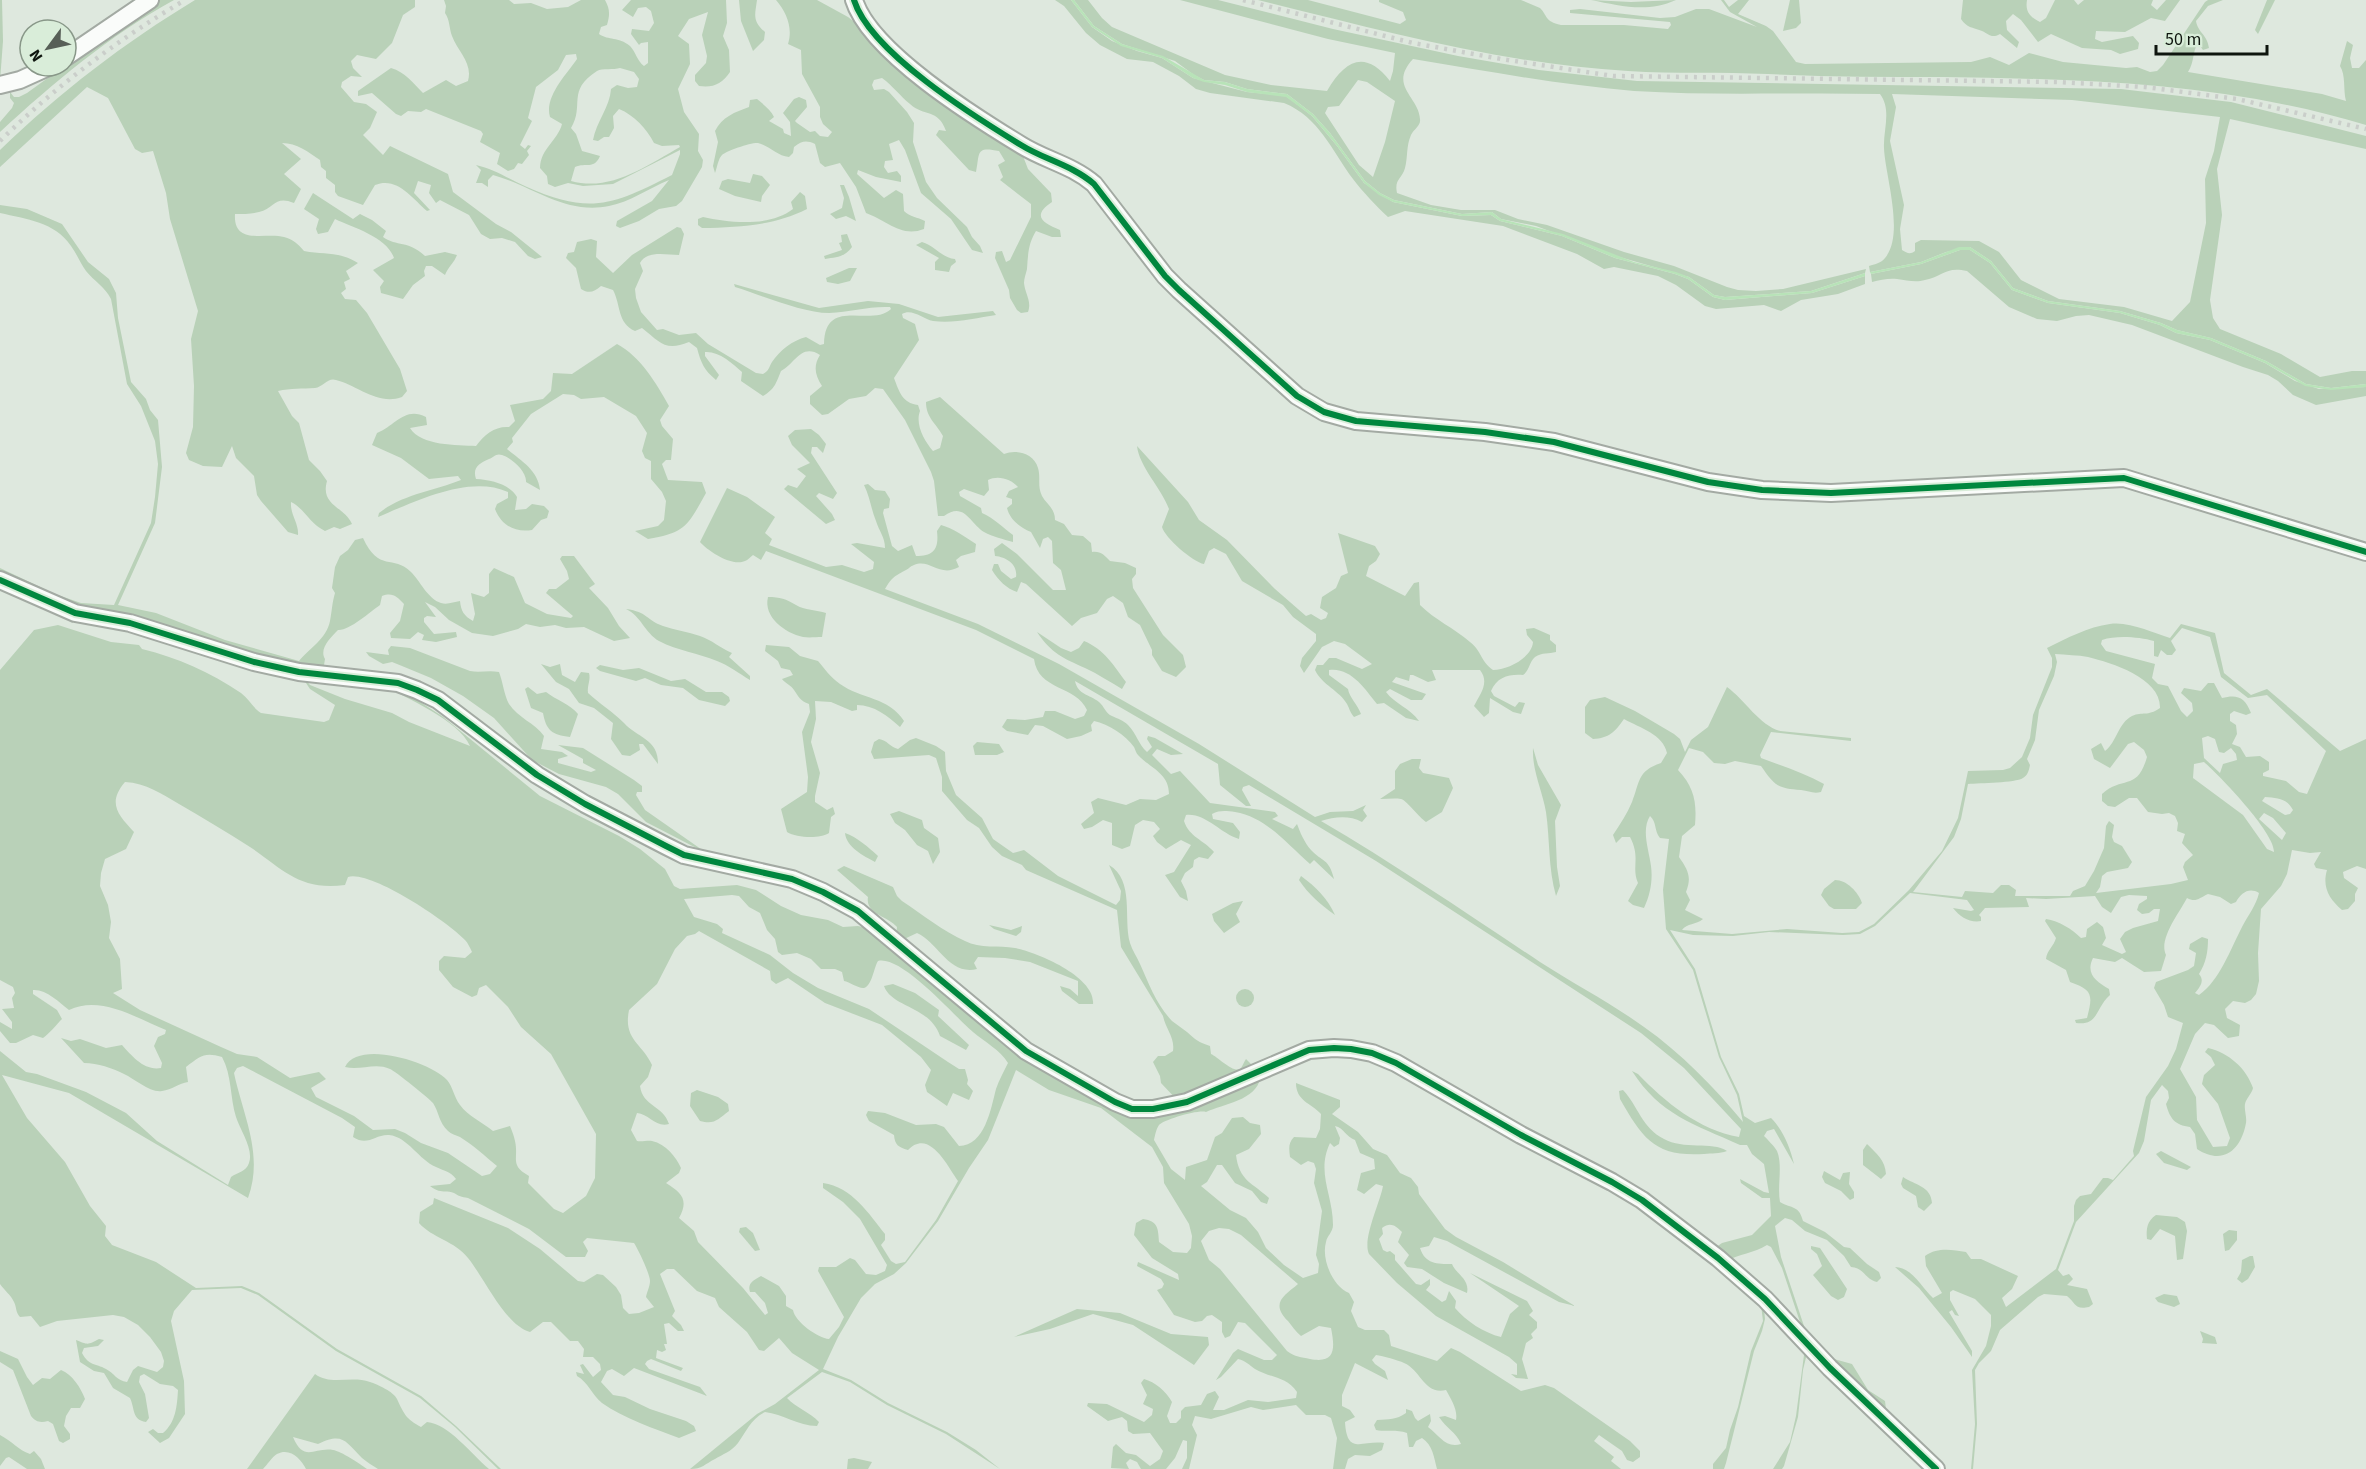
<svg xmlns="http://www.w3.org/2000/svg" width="2366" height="1469" font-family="'Source Sans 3',sans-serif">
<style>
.green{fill:#b9d1b8;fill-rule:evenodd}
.water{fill:#b8e3b8}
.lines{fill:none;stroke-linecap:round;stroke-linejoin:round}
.minor-casing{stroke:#a3aaa3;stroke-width:20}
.minor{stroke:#fafcfa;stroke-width:16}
.rail{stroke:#caceca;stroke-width:4.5;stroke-dasharray:3 6;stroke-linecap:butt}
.cycleway-casing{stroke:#d9edd9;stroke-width:10}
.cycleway{stroke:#00873e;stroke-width:6}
</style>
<rect width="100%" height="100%" fill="#dee8de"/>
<g class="green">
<polygon points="0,0 2,0 3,41 0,81"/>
<path d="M159 0H174C110 35 53 83 0 132V122L12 108 14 103 10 98V92L14 97H19L27 93 135 15Z"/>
<path d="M195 0H415V7L403 15 392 43 376 59 357 55 351 61 353 68 362 77 351 76 342 82 341 87 354 102 366 104 377 112 370 128 363 135 383 155 390 146 448 174 453 192 496 224 511 232 542 257 535 259 528 256 515 242 502 238 490 239 481 234 469 215 440 200 436 203 429 193 431 185 418 181 414 193 430 210 427 211C412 198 397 176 375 185L363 205 338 196 335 192V185L326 178V171L321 167 320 160C308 152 297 143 282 143L301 159 284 174 301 189 294 203C275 195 275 208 259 212 251 214 243 214 235 214 233 246 266 232 284 237 293 239 299 245 304 251 325 255 339 251 358 263L346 271 350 279 344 282 346 289 341 293 345 299 356 300 367 313 400 369 407 391 402 397C378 406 357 385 336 380 328 377 323 387 315 388 302 389 291 388 278 391L292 416 299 423 309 460 320 471 327 481C320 506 344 506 352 524L340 529 334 527 325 531C309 523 304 508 291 502 290 515 299 523 298 535L288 532 261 501 257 495 254 476 236 458 232 446 222 467 203 466 189 460 186 453 193 427 194 386 191 339 198 311 170 219 166 193 153 151 142 153 135 149 108 98 87 87 0 167V150C60 92 124 43 195 0Z"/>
<path d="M444 0H509L514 4 531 3 547 9 568 7 581 0H605C610 9 610 15 607 25L601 27 599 34C609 41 618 36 630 46 636 52 637 61 644 66L648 63V42L641 43 639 45 631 34 632 29 649 31 654 23 651 11 646 7 638 8 633 17 622 10 631 0H726L727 23 723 36 729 50 730 72C722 84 713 88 699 86L695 81V75L706 63 707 56 702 35 708 12 689 19 678 36 689 44 690 64 678 89 684 112 699 134 698 151 703 160 702 167 682 201 676 206 659 209 639 221 620 228 616 226 617 221 652 201 669 180C649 188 630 202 609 206 565 215 533 186 493 175L488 180V187L482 183H476L481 170 476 165C494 169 509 179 527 187 590 215 613 205 672 175L680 154V150L613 184 583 186 568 183 555 187 548 184 547 176 540 168C540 149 558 140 562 124L550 117C544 97 566 75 577 59L576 54 566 55 558 70 536 87 528 118 532 121 520 145 525 149 528 145 531 146 527 151 529 155 522 164 518 163 514 169 508 171 497 164 500 153 480 142 483 134 481 131 426 109 421 112 408 111 401 116 396 114 372 93 358 96V91L391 68C405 72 413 83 423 93L446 80 456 86 468 81C473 63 458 52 452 36 449 28 450 20 445 13L446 6ZM620 68 634 72 639 79 637 87 628 88 617 85 611 89C610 107 596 122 593 140L598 141 604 137H609L614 128 613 116 619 109C634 115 647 129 654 143L662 146 679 145 680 147C646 166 611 192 571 181L575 167C586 162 594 170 600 156L582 151 576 134 571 128C585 105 566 91 597 71 602 68 614 70 620 68Z"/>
<path d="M739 0H757C755 15 752 21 765 32L764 40 753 51 741 21Z"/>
<path d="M776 0H817L848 17 1021 151 1028 169 1051 193 1052 202C1031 216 1043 223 1060 230L1061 237H1052L1036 231C1028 244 1028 255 1027 269 1026 274 1024 278 1024 283 1025 294 1032 301 1028 312L1021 313 1017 310 1010 298 1009 290 995 258 996 252 1002 251 1006 262 1010 260 1031 217V204L1000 180 1003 177 998 165 1005 161 999 151C975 146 980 153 976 172L969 170 936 135 939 130 946 131C938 108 924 117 910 104 900 96 893 86 882 78L874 80 872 85 874 90 884 89 889 92 907 112 914 123 913 142 926 182 937 198 967 227 972 237 980 246 983 253 972 250 951 219 921 193 905 150 899 140 889 144 893 160 885 161 884 167 888 173 897 171 901 176V182L876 177 858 170 857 174 884 198 896 190 903 194 904 211C910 217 917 217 925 221L924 229C901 238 886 220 866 213L856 187 840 163 825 167 820 163 815 144C806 140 802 141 794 147L793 153 789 157C777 156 770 146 758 143 752 142 726 151 722 155 718 159 717 168 715 173L713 166 718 142 715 131C722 117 735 112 749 107L750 100 757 99C763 104 771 110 774 117L769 121 783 129 784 133 791 136 790 122 783 113 794 99 799 97 806 100 807 107 795 121 797 123 810 132 815 131 820 136 828 137 832 132 823 124 820 117V107L802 74 801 50 788 44C793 28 787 13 776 0Z"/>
<path d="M1055 0H1071L1092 27 1112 41 1137 51 1162 58 1193 78 1247 92 1286 96 1312 116 1337 146 1364 183 1393 202 1462 216 1491 215 1500 221 1562 236 1615 258 1675 274 1688 279 1713 297 1725 300 1812 293 1865 276V284L1838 294 1801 300 1781 311 1764 305 1716 309 1705 306 1676 285 1658 276 1614 267 1604 269 1577 254 1503 226 1405 211 1388 217C1376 206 1363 192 1353 179 1332 151 1319 117 1284 103L1210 93 1196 89 1179 76 1153 62 1127 59 1100 45 1086 33 1064 6Z"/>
<path d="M1074 0H1088L1102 18 1112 27 1225 75 1271 85 1327 91C1345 60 1365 49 1390 81L1393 71 1395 53 1328 39 1180 0H1218L1333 29 1458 56 1539 70 1637 81 2121 89 2231 102 2366 136V149L2230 119 2217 169 2222 215 2210 300 2213 318 2220 329 2281 354 2320 377 2352 371H2366V384L2331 388 2306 384 2266 361 2211 338 2177 330 2161 323 2120 311 2048 301 2013 288 1991 261 1970 247 1946 252 1921 262 1870 272 1869 266C1873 265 1879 263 1882 261 1907 240 1885 176 1884 148 1883 130 1892 110 1880 94 1799 92 1716 96 1634 91 1560 85 1487 71 1413 59 1388 86 1419 97 1420 119 1421 126 1414 129 1411 135 1406 146 1408 157 1405 168 1402 179 1394 179 1397 193L1431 205 1461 210H1495L1518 219 1547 225 1624 252 1674 266 1727 287 1738 290 1756 291 1783 289 1866 269 1865 273 1811 291 1725 297 1714 295 1689 277 1616 256 1536 226 1501 219 1492 212 1462 214 1394 200 1380 193 1365 181 1330 133 1313 114 1287 94 1247 89 1225 82 1204 80 1194 75 1175 61 1122 44 1094 26ZM1358 80 1367 82 1395 101 1385 142 1373 177 1359 165 1325 113 1328 107 1339 106ZM1892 94 2072 100 2220 117 2214 151 2205 179 2206 223 2190 302 2172 321 2124 307 2059 299 2021 280 1999 252 1979 241 1921 240 1915 243V251C1910 255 1907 253 1902 250L1900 229 1904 205 1890 141 1896 107Z"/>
<path d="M1258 0H1308L1400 24 1406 20 1403 12 1379 2V0H1521L1540 8C1548 16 1544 21 1561 25H1624L1668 29 1671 25 1670 22 1570 13V10L1580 9 1660 18 1675 17 1696 9H1709L1757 27 1730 12 1721 0H1724L1729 7 1738 0H1749L1738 14 1766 26 1773 31 1796 62 1805 64 1971 62 1990 57 2009 65 2029 53 2063 62 2126 68 2137 67 2150 72 2157 71 2163 65 2205 2 2208 0H2223L2208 6 2196 21C2198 33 2207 34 2209 48L2203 50 2198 43C2192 52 2195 61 2188 72L2322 94 2346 101C2343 90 2346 75 2340 66L2347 41 2353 45 2350 58 2352 68H2359L2366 60V125C2228 83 2086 79 1943 77 1885 77 1826 77 1768 74 1722 72 1675 74 1628 71 1502 64 1380 30 1258 0Z"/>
<path d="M1591 0 1631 2 1676 0C1647 13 1621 6 1591 0Z"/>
<polygon points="1790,0 1799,0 1801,23 1796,28 1783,31"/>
<path d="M1963 0H2027C2025 12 2030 17 2040 22L2046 18 2055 0H2074L2078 5 2084 0H2153L2151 5 2157 10 2166 0H2180L2165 21 2151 18 2125 32 2096 31 2095 39 2102 42 2133 36 2139 43 2138 49 2120 54 2111 50 2082 48 2051 34 2038 42 2021 20 2013 14 2006 21 2007 30 2019 42 2017 48 2000 34C1991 39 1989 34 1982 31 1972 27 1967 28 1961 19Z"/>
<polygon points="2267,0 2275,0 2258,34 2255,30"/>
<polygon points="753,174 762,176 770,185 762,196 761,202 735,196 719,189 722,181 728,179 750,183"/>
<polygon points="840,185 844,185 849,197 856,221 846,216 836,219 830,214 842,208 844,198"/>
<path d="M800 192 805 196 807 209C773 226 739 227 702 228L698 225V219L703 217C730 223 770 227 793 209L791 202Z"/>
<path d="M313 193 353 219 360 214 372 220 386 231 383 237C397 247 408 240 425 256L445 252 457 255C454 263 448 267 445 275L432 266H426L424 271 425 276 413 285 403 299 381 293 380 287 384 281 373 270 394 258C387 237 354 228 335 219L328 232 318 234 316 229 319 219 304 209Z"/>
<path d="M0 205 27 209 62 224 88 262 109 279 116 293 118 318 131 382 146 399 150 410 158 420 162 467 155 523 118 605 156 613 225 640 299 661C309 649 327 638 330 621 332 611 332 603 335 593L332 588 335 567 340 556 348 550 355 540 363 538C379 573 393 554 411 572 420 581 428 599 441 603 447 605 454 602 460 601 461 611 464 616 473 621L475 614 471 593 484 597 489 593V574L494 568 514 577 525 603 547 614 571 618 573 616 546 593 549 589H556L569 579 567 571 560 559 562 556H574L595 584 589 588 608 608 619 626 630 638 614 641 584 627 566 628 555 625 540 627 526 624 518 629 493 636 472 633 449 620 435 607 425 602 436 617 427 616 424 618V622L434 634 456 632 457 637 436 642 422 640 424 635 418 632 410 639 391 638 390 633 400 621 404 604C397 597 393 592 382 596L380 605C370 612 349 631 338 630 330 638 319 649 325 659L324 665 373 673 303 668 83 610 0 575V568L55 594 81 603 114 605 151 523 155 497 158 464 155 441 141 406 127 384 111 299C105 287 94 281 86 271 80 263 77 254 71 246 55 222 26 219 0 213Z"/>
<path d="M677 227 681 228 684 234 679 255C666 255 647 250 640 263L643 271 635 289 636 298 641 312 657 330 663 329 679 335 696 333 708 344 756 373 763 374C769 371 769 367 772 362 779 351 793 340 806 337L820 345 824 344C825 296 871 328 891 309L890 307C869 306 850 312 829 313 803 313 761 295 735 287L734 284 819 308 868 301 899 304 938 317 993 311 996 315C976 318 953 324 933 321 923 319 912 308 902 314L903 318 915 324 919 340 894 378C899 391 902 403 918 405L920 411C915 424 924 441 933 451L940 448 943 436C936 423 926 418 926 402L940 397 1004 454C1016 449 1034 453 1038 468 1041 478 1037 486 1042 496 1047 505 1055 508 1055 520L1064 524 1072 535 1083 536 1091 543 1092 552C1101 551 1104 555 1110 561L1125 563 1136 568V574L1132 579 1133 588 1163 635 1183 655 1186 667 1176 677 1162 671 1152 655V650L1140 625 1128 617 1123 603 1113 596 1107 599 1097 613 1081 618 1072 626 1026 584 1021 582 1017 592C1007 589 998 580 992 570L994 564H998L1001 571 1011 579 1016 577C1018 565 1007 557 995 556L994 549 1002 543 1017 554 1053 590H1066L1061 570 1053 563 1052 541 1048 537 1043 539 1040 548 1031 532C1020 527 1010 520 1007 508L1012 504V499L1006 497 1009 491 1018 487C1011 479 998 475 988 480L989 490 984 496 964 489 959 492 960 496 981 508 982 513C995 519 1002 527 1013 535V542C1003 539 993 537 984 532 970 523 964 501 944 516H938L934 481 931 472 905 420 883 389 875 388 866 396 849 399 828 414 822 415 810 404V396L822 386C815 375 813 366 820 355 801 343 795 364 781 371 776 383 775 389 763 396L741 381 742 372C732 363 719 351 705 352V356L719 375 716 380C704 370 701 363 697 348L689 342C665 352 660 342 642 328L635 331C617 323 621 305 613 290L601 286C594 292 589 294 581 289L576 268 566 258 568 253 574 252 577 242 591 239 597 241 596 257 613 273 632 255Z"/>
<path d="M847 234 852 247C845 257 837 257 825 259L824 256 842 250 839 243 842 242 841 235Z"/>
<path d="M922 242C935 246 942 258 955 259L956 262 951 266 949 272 935 270V262L939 258 916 245Z"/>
<path d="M1960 250H1970L1990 263 2012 290 2048 303 2120 313 2160 325 2176 333 2210 340 2265 363 2295 381 2319 389 2366 387V396L2316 405 2293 395 2278 381 2268 375 2243 367 2132 325 2089 315 2076 316 2057 321 2037 319 2009 307 1967 271C1946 266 1943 276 1925 280 1915 283 1907 280 1897 279 1889 278 1880 280 1872 282L1871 274 1921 264Z"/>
<polygon points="849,268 857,268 850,281 838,284 827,282 826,278"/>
<path d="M617 344C640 356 657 384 669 406L660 420 662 426 673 439 671 460H666L662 464 668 480 702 482 706 493C688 525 686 533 648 539L635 531 658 526 664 520 666 501 662 492 651 479V461L645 458 642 451 647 433 636 416 604 397 581 399 574 395 563 394 531 414 512 438 513 442 507 449C521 461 538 470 540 490L526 482C527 472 512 458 502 455 496 453 494 457 489 459 480 463 472 467 476 479 492 480 509 484 517 497L515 510 526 509 532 504 544 506 549 511 547 518 541 520 532 530C515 533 501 525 495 509L497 504 508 498V492C469 474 414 502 378 517L379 513C403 494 434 491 461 480L458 476 429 479 401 458 372 445 377 433C396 425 405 406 426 417L427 425 410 428C421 446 457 445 476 446 485 434 495 426 509 427L515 421 510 405 543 399 551 391 553 373 572 374Z"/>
<polygon points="811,429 819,435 826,444 823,453 817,447 812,447 811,453 837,493 833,499 819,493 816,496 832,514 835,520 826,524 784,489 788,485 797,488 806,476 797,469 810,463 792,445 788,436 795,430"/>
<path d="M1137 446 1188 502 1199 520 1227 540 1275 589 1306 616 1311 614 1321 620 1326 618 1328 613 1320 608 1322 597 1336 588 1341 576 1348 573 1338 533 1375 546 1380 554 1376 561 1369 566 1366 576 1405 596 1414 583 1419 582 1420 605C1435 620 1454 628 1470 642 1482 651 1480 661 1493 670 1507 670 1532 658 1533 642L1527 635 1526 629 1534 628 1550 635V640L1556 645V652C1549 654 1542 652 1535 657 1529 662 1530 670 1523 675 1509 674 1497 677 1491 691L1494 696 1515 707 1519 702 1525 703 1521 714 1513 712 1490 698 1489 713 1484 717 1474 706C1480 694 1490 683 1480 670H1432L1436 680 1428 682 1413 675H1410L1409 681 1396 677 1392 682 1426 694 1422 700H1411L1390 689 1386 692C1395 704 1410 708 1419 721L1406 718 1384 703 1377 704C1365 689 1351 667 1329 670V675L1348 689C1349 697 1358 705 1361 714L1354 717C1350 712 1350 710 1347 704 1340 691 1322 685 1315 670L1317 665H1323L1329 658H1336L1362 669 1372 664 1345 644 1334 641 1322 647 1304 673 1300 666 1302 658 1316 641V634L1293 617 1283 605 1242 581 1226 554 1214 548 1209 551 1204 564C1193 562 1165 538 1162 527L1169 509C1161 488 1139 466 1137 446Z"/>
<path d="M868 484 875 490 885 491 890 499 889 508 884 509 883 513 892 546 898 551 912 545 916 556C934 556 939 549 937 531L941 525C953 528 965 537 976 544L975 552 961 556 956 560 959 567C939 578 930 558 914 565 909 567 910 568 906 570 895 576 892 577 885 589L978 624 1059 664 1199 744 1315 817 1330 812 1353 811 1366 805 1363 810 1367 816 1362 822C1349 815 1334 817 1321 821 1396 865 1468 914 1540 962 1574 984 1611 1003 1644 1027 1681 1053 1714 1087 1743 1122L1737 1095 1719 1057 1693 970 1666 929 1663 890 1669 839 1660 838C1654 831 1657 822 1650 816 1641 830 1649 850 1651 866 1653 881 1650 895 1644 908L1633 905 1628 901 1638 883C1631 867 1641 858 1630 837H1622L1616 843 1613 835C1620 824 1627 814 1632 802 1640 782 1637 771 1661 763L1667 753C1663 734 1640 728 1624 719 1615 732 1609 738 1593 739L1585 733V707L1590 700 1605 697 1635 711 1674 734 1680 739 1685 752 1691 740 1708 727 1727 687C1745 700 1759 725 1780 731L1851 738V741L1771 732 1760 755 1761 758C1782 766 1804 773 1824 784L1821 792C1813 794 1809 791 1801 790 1777 788 1775 786 1761 766L1735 761 1725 764 1714 763 1703 752 1689 748 1678 770C1694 787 1697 802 1695 825L1682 836 1679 857C1688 870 1692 877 1686 892L1690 900 1685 910 1703 919C1696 925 1687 923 1682 930L1732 934 1787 929 1842 933 1859 932 1874 924 1909 890 1942 851 1958 818 1968 771 2003 770 2010 768 2022 757 2030 738 2033 715 2052 667V658L2047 648C2067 638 2088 627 2110 624 2129 621 2153 633 2170 638L2181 624 2215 633 2224 673 2251 695 2267 689 2340 751 2366 739V869L2357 866 2343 872 2344 878 2358 888 2355 894V901L2348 909 2342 910C2329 899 2322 887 2327 870L2316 868 2314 864 2321 852 2310 853 2292 850 2287 874 2281 886 2261 909 2258 953 2259 981 2256 994 2251 1000 2245 1003 2233 1001 2225 1009 2227 1018 2240 1025 2239 1036 2228 1038 2214 1025 2205 1023 2195 1034 2180 1069 2196 1097 2197 1120 2213 1147 2227 1146 2230 1138 2218 1104 2202 1084 2204 1075 2215 1065 2211 1057 2205 1052 2208 1048C2229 1053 2246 1068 2253 1088 2252 1093 2246 1099 2245 1104 2244 1110 2247 1117 2246 1123 2241 1150 2223 1166 2197 1149L2195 1134 2190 1127C2175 1125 2170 1119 2166 1104L2169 1098 2168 1091 2162 1085 2151 1100 2144 1141 2139 1153 2076 1222 2058 1270 2063 1276 2069 1274 2073 1279 2067 1285 2087 1289 2093 1304 2089 1307C2074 1310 2076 1303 2067 1296L2044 1294 2038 1297 2000 1330 1991 1351 1979 1363 1975 1370 1977 1424 1973 1469H1971L1975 1424 1972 1370 1986 1346 1991 1326V1315L1975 1299 1953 1290 1950 1292V1300L1959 1316 1955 1315 1952 1310 1949 1312 1972 1351V1357L1951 1327 1919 1288 1895 1267C1913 1268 1921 1287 1933 1298L1942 1293 1926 1266 1925 1256C1938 1247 1952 1250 1966 1252L1971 1259H1981L2018 1276 2012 1289 2002 1298 2006 1307 2056 1269 2074 1221V1206L2076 1200 2080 1196 2091 1194 2103 1178H2108L2113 1180 2134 1156 2133 1151 2146 1097 2168 1066 2176 1049 2183 1023 2168 1017 2164 1005 2154 988 2156 982 2188 970 2194 966 2196 953 2189 949 2190 944 2202 937 2208 939C2208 952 2206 963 2199 974 2205 981 2200 987 2195 993L2199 995C2220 980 2230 950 2242 927 2248 915 2256 906 2259 893 2249 887 2241 893 2236 902L2231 904 2220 897 2208 894C2199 898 2196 903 2187 898 2180 912 2158 939 2166 955L2161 971 2144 972 2122 958 2115 962 2093 958C2085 974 2097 982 2109 989L2110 995C2095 1008 2099 1026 2076 1023L2075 1020 2087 1018C2093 995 2093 990 2070 982L2066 970 2046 959C2047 950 2054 946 2056 938L2045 921 2046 919C2059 921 2072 929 2081 938L2086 937 2087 929 2097 922 2103 927 2106 938 2102 945 2122 954 2126 952 2120 939 2125 932 2133 928 2158 921 2160 909H2154L2149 913 2142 914 2137 910 2139 904 2147 899V896L2129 895 2121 897 2111 913 2102 907 2095 896 2046 899 2026 898 2029 907 1985 908 1979 915 1981 917V921C1970 923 1960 917 1953 908L1971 911 1974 910 1967 900 1910 893 1875 926 1860 934 1843 935 1769 932 1733 936 1693 935 1670 930 1695 969 1721 1057 1739 1094 1744 1116 1755 1123 1771 1118C1783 1130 1790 1147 1794 1164L1774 1129 1767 1131 1764 1136C1768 1140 1774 1146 1777 1151 1783 1165 1777 1186 1780 1202 1792 1209 1799 1205 1803 1221L1825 1232 1844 1247 1850 1248 1867 1264 1879 1272 1881 1278 1877 1282C1866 1280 1863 1267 1851 1267L1844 1256 1827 1240 1805 1231 1792 1220 1785 1218 1775 1226 1781 1257 1808 1338 1804 1334 1782 1268 1771 1247 1767 1245C1754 1253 1739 1254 1726 1261L1712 1250 1722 1243 1752 1235 1771 1216 1770 1198H1762L1741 1183 1740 1179 1764 1192 1769 1193 1764 1164 1752 1154 1747 1145H1740C1694 1124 1660 1115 1632 1071L1638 1074C1665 1102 1699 1130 1739 1137L1741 1129 1684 1068 1641 1033 1376 861 1249 785 1243 787 1242 790 1251 806H1246L1220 785 1218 764 1075 681C1078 695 1089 694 1099 702 1104 706 1106 714 1112 716 1118 719 1123 720 1128 725 1137 734 1138 744 1147 752L1152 747 1147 739 1148 736 1155 738 1183 754 1171 755 1157 749 1152 755 1171 774 1180 771 1210 803 1275 812 1278 816 1272 819 1293 829 1297 824C1300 832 1304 842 1311 850 1322 862 1329 858 1334 879L1314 860 1310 864C1287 844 1266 817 1235 812 1226 811 1220 810 1212 814L1213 819 1233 823 1240 832 1239 839C1221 834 1206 813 1186 815L1184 821C1189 837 1204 840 1214 852L1208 859 1199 857 1194 860 1193 867 1185 873 1181 881 1186 891 1188 901 1180 897 1165 875 1174 872 1191 845 1181 840 1166 849 1157 842 1153 836 1160 829 1154 822 1143 820 1135 825 1130 846 1122 849 1112 845V823L1103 820 1092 827 1084 829 1081 824 1094 813 1091 802 1098 798 1126 805 1140 799 1156 800 1169 794C1169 773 1150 768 1138 755 1136 753 1135 749 1134 747 1125 735 1109 724 1094 721L1091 725 1092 731 1081 736 1067 739 1043 726 1035 725 1028 735 1007 731 1002 727 1007 719 1025 720 1043 717 1045 711H1055L1075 719 1084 716 1087 710C1076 685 1038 691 1034 659L976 630 766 551 761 560 753 555C750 557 748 560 745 561 732 567 708 551 700 542L727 488 747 497 775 517 765 533 772 539 769 545 826 567 842 565 864 572 873 569 874 562 851 544 857 543 885 548C885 537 879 531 876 521 871 509 870 497 864 485ZM2182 628 2210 637 2221 677 2248 698 2267 695 2326 751 2307 794 2299 792 2286 781 2263 776V773L2269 770V762L2260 756 2246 757 2240 747 2232 744 2237 734 2236 725 2230 721V714L2234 711 2246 715 2251 713C2245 697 2237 694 2222 698L2214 683H2208L2201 691 2184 688 2181 693 2192 703 2193 711 2187 717 2181 711 2168 686 2158 684 2152 678 2155 664 2106 651 2101 644 2102 640C2117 635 2139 637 2154 641V656L2158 657 2161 650 2167 655H2172L2176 650 2171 641ZM2055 654C2066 655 2078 655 2088 657 2112 663 2161 678 2160 708 2147 717 2143 711 2132 716 2118 723 2117 742 2105 751L2101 743 2091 749 2094 759 2110 768 2128 744 2134 742 2144 750 2147 757C2137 792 2123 775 2102 794V801L2108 806 2115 807 2129 798H2137L2148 812 2162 814 2169 813 2175 816 2178 823 2177 831 2185 834 2182 843 2193 855 2185 862 2183 867 2188 880 2171 884 2096 893 2100 887 2102 876 2107 872 2128 868 2132 862 2122 846 2114 842 2112 837 2114 825 2109 821 2106 826 2104 848 2094 871 2085 886 2073 891 2070 896H2015L2016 890 2009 885H2001L1993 893 1965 891 1962 897 1913 892 1954 837 1961 819 1968 784C1980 783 2015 783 2023 778 2028 775 2029 770 2030 765L2027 759 2035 740 2039 710 2054 676 2057 662ZM2208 736 2215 739 2219 752 2224 753 2231 748 2236 754 2237 760 2223 764 2220 773 2204 758 2202 738ZM2204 762C2220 776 2275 833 2274 852L2267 849 2243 815 2193 778 2194 764ZM2265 797C2277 798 2287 798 2293 810L2290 814 2285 815 2262 801ZM2264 813 2273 818 2286 833 2282 840 2259 819Z"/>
<path d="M768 597C780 597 786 599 796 605 804 610 817 610 826 613L822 637C816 637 809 638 803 637 785 633 763 617 768 597Z"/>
<path d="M626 609C648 612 646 620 663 626 675 630 688 632 700 636 712 640 720 648 732 653L729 657 750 676V680C740 674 728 665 717 661 698 653 678 651 659 641 645 633 641 616 626 609Z"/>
<path d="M58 625 111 642 139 645 142 649C178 658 210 672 241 693 249 699 253 708 261 713L324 722 329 720 335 705 310 689 302 677 304 678 310 685 345 699 392 713 409 722 470 746C459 720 407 699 383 685L406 693 442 716 540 796 619 836 640 849 665 869 674 886 680 889 737 885 756 890 781 906 801 915 828 920 843 927 858 926 871 929 955 998 981 1024 1022 1055 1078 1090 1131 1116 1153 1117 1181 1111 1284 1063 1319 1053 1334 1051 1359 1054 1385 1062 1410 1074 1509 1133 1628 1198 1675 1232 1770 1308 1808 1349 1803 1370 1798 1417 1784 1466 1782 1469H1773L1790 1442 1796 1416 1804 1355C1803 1340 1775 1317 1764 1308L1765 1319 1762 1331 1754 1351 1726 1463 1724 1469H1713V1464L1726 1448 1730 1430 1738 1407 1751 1351 1763 1321 1761 1305C1717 1268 1673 1228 1625 1198 1607 1187 1587 1178 1568 1169 1540 1154 1512 1139 1485 1123 1444 1099 1402 1064 1356 1056 1322 1050 1289 1062 1260 1078 1257 1100 1223 1104 1206 1112 1199 1109 1163 1120 1159 1125 1156 1129 1155 1136 1154 1140L1171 1169 1185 1180 1186 1167 1207 1160 1215 1137 1222 1133 1232 1118 1243 1117 1250 1123 1260 1125 1261 1134 1249 1149 1236 1155C1239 1181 1253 1183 1269 1198L1267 1204 1261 1202 1252 1191 1235 1183 1222 1165H1217L1207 1182 1201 1186 1230 1210 1246 1218 1258 1232 1266 1248 1284 1265 1303 1278 1318 1273 1319 1264 1316 1255 1322 1211 1314 1183 1316 1169 1314 1163 1308 1161 1301 1165 1290 1157C1289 1149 1288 1143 1294 1137L1316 1138 1320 1129 1321 1114C1311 1103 1296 1101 1296 1083L1340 1100V1107L1332 1114 1358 1132 1373 1149 1387 1155 1400 1173 1411 1178 1418 1187 1419 1194 1445 1229 1456 1237 1503 1262 1575 1306 1559 1302 1447 1241 1434 1237 1429 1246 1420 1248C1425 1264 1437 1264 1452 1264 1456 1274 1470 1279 1467 1293L1444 1283 1422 1269 1407 1267 1404 1263 1409 1255 1398 1242 1402 1232C1395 1225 1390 1222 1382 1228L1383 1234 1379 1239 1383 1250 1387 1252 1390 1251 1395 1255V1260L1416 1284 1421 1285 1430 1279V1285L1426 1290 1442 1302 1446 1300 1449 1291 1456 1301 1455 1308C1466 1321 1484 1333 1501 1337L1510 1314 1519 1306 1470 1273 1527 1301 1533 1311 1529 1315 1537 1322V1328L1531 1334 1533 1338 1526 1343 1522 1359 1528 1379 1516 1378 1511 1374 1517 1375V1364L1509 1357 1436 1316 1397 1283 1369 1254C1362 1239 1380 1203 1383 1186L1376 1184 1364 1194 1357 1190 1361 1173 1375 1169 1374 1159 1360 1153 1355 1140C1346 1137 1344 1128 1335 1126L1340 1138 1339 1144 1334 1147 1330 1143C1316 1173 1333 1194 1333 1225 1333 1232 1327 1236 1326 1242 1321 1259 1333 1287 1349 1293L1354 1302 1351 1311 1358 1327 1365 1330H1384L1389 1335 1391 1346 1437 1361 1451 1348 1460 1352 1521 1391 1545 1385 1554 1388 1630 1441 1640 1451V1457L1633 1462 1627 1460 1622 1451 1599 1435 1594 1441 1614 1457 1611 1461 1621 1469H1437C1434 1458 1433 1445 1422 1438L1416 1441 1413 1447H1409L1407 1433C1396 1429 1387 1432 1376 1430L1374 1425 1377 1420C1389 1419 1396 1420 1406 1413V1409L1412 1411 1415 1418 1418 1421 1430 1414 1431 1421 1428 1427C1439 1435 1446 1449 1461 1444 1456 1432 1446 1428 1439 1417L1445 1416 1456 1420C1458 1410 1451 1399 1446 1390 1424 1395 1421 1370 1404 1363 1398 1360 1383 1356 1376 1355L1372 1360 1375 1364 1385 1371 1388 1380 1355 1363 1342 1395V1406L1350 1410 1355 1417 1345 1422C1347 1456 1362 1440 1384 1443L1382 1450 1370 1456 1355 1455 1348 1459 1345 1469H1333L1337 1438 1331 1418 1325 1415H1306L1296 1405 1263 1410 1251 1407 1211 1419 1195 1416 1192 1425 1197 1435 1189 1469H1182L1187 1458V1441L1183 1440 1175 1458 1166 1469H1141L1137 1462 1130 1459 1126 1463 1129 1469 1111 1468 1113 1447 1116 1444 1126 1453 1136 1455 1150 1466 1160 1459 1163 1451 1150 1433 1133 1434 1128 1431 1127 1421 1122 1417 1108 1421 1087 1406 1088 1403 1107 1404 1144 1422 1152 1415 1153 1409 1143 1404 1147 1395 1141 1383 1144 1379C1155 1382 1166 1391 1172 1402L1167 1416 1170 1423H1176L1181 1418V1411L1185 1407 1201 1405 1207 1394 1215 1391 1219 1397 1213 1410H1224L1248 1400 1268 1402 1296 1398 1297 1392C1286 1376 1270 1378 1255 1369 1249 1365 1246 1361 1238 1359L1221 1377 1216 1380 1233 1353 1238 1349 1264 1360H1272L1277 1355 1245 1323 1238 1322 1230 1336 1225 1338 1222 1332V1322L1212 1315 1207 1316 1202 1321 1195 1322 1174 1315 1157 1290 1162 1288 1164 1284 1161 1279 1137 1266 1138 1262 1179 1280 1178 1274 1152 1258 1134 1235 1136 1223 1143 1219C1158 1221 1158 1228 1159 1242L1173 1252 1187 1253 1191 1248 1192 1236 1189 1224 1164 1183 1163 1167 1152 1147 1101 1108 1049 1090 1016 1070 988 1140 969 1168 938 1221 906 1263 894 1274 875 1284 861 1298 838 1337 823 1369 851 1380 888 1403 947 1432 976 1450 1000 1469 946 1434 887 1405 850 1382 822 1372 787 1398C796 1408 810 1412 819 1422L817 1426C798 1426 783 1414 765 1412 750 1420 747 1431 738 1443 731 1452 723 1454 715 1459 705 1464 702 1469 690 1469L757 1414 775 1404 819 1370 792 1353 779 1338 764 1351 759 1350 747 1332 719 1307 715 1298 697 1291 674 1269H667L660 1274 675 1311 672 1316 681 1325 684 1331H678L669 1323 664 1324 667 1344H664L666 1350 662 1352 657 1350 656 1358 683 1368 681 1371 651 1359 647 1361 645 1364 649 1369 700 1387 707 1396 634 1368 624 1376 612 1369 607 1371 601 1382 613 1395 625 1397 650 1409 686 1421 694 1426 696 1431 679 1438C655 1429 623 1418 602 1403 592 1395 588 1382 577 1376L576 1372 584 1374 580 1365 583 1364 593 1377 601 1370 600 1364 593 1357H583L584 1349 578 1341H570L551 1322H543L530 1332C505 1325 485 1279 468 1258 455 1241 432 1238 419 1223L420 1212 433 1204 434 1198 508 1228 540 1249 578 1281 584 1282 597 1274 603 1275 616 1287 621 1295 623 1308 629 1314 639 1313 654 1307 646 1297C647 1292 650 1286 650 1281 650 1274 638 1249 634 1243L587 1238 583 1242 588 1251 585 1257H566L529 1229 468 1198C461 1197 459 1196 454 1193 446 1189 441 1195 430 1186L450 1184 456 1179C450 1171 444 1171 436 1167 419 1160 408 1137 389 1135 375 1134 368 1147 353 1137L355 1127 342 1118 243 1066 237 1068 234 1073C243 1116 264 1154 248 1198L69 1093 2 1075 27 1118 65 1162 90 1206 106 1226 105 1236 112 1245 156 1262 196 1288 242 1286 259 1293 337 1349 421 1396 456 1426 501 1469H498L455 1427 420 1398 336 1351 258 1295 241 1288 192 1290 174 1311 171 1321 184 1381 185 1414 169 1438 160 1443 148 1432 153 1429 158 1433H163C176 1422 177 1406 178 1390L173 1386 160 1384 144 1374 140 1376 139 1382 145 1394 149 1418 146 1422C132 1420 135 1409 130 1398L113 1388 104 1373 94 1371 80 1362 76 1340C88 1345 88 1345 99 1339L104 1340 98 1346 84 1348 82 1353C89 1366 95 1363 106 1369 114 1373 117 1381 127 1382L133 1370 138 1366 157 1372 163 1367 164 1361 161 1352 150 1337 138 1325 124 1317 113 1315 57 1321 40 1327 31 1316 20 1317C15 1311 17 1308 14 1302 11 1295 4 1290 0 1284V1051L26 1072 37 1074 86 1092 126 1113 157 1141 228 1185 231 1177C238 1172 246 1172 249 1163 254 1149 240 1130 236 1117 230 1098 232 1075 222 1057 204 1052 201 1056 186 1067L188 1082C179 1083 172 1090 162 1091 150 1093 135 1079 124 1074 112 1068 98 1063 84 1063L61 1038 71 1041 80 1039 106 1048 122 1045C132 1056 144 1071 161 1068L162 1063 154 1046 158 1037 165 1034 166 1030C136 1018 101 995 69 1010 59 1002 46 989 33 990V994L57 1010 62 1019C57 1024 49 1034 43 1038L33 1035 16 1043H10L0 1031V1022L12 1029V1022L2 1009 14 1008 12 998 15 993 13 987 0 980V670L34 630ZM125 782C146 783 162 794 179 804 203 818 227 832 250 847 283 869 299 891 345 885L348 877C371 870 448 922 465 940 468 943 470 948 472 952L465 958 444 956 439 961V970L453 987 472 997 477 995 479 988 486 985 508 1007 521 1027 551 1054 596 1134 595 1178 586 1196 563 1213 554 1209 528 1183 529 1176C509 1165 519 1159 515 1141 514 1136 512 1131 510 1126L493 1131C482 1122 468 1116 460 1105 454 1097 453 1087 447 1080 431 1062 358 1039 345 1067 360 1071 375 1062 390 1069 394 1070 431 1100 433 1103 439 1112 439 1123 448 1131 451 1134 456 1135 460 1137 473 1145 485 1156 497 1166L490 1174 482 1176 448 1153 421 1143 405 1133 395 1129 373 1130 354 1116 316 1097 311 1088 326 1079 319 1072 290 1078 257 1057 237 1054 221 1047 140 1010 113 993 122 989 120 959 109 938 111 922 108 905 100 886 101 873 105 859 126 849 134 832C118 815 107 803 125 782ZM732 895 739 896 749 907 760 913 767 930 775 939 778 952 782 955 797 953 811 959 821 969H835L842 972 844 981C850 982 859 989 864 988 872 986 874 967 878 961 902 955 955 1017 973 1032 985 1042 1000 1050 1008 1063 1004 1071 999 1080 996 1089 991 1108 985 1146 959 1146L944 1127 936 1124 916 1125 885 1113 868 1111 866 1115 869 1121 894 1135C895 1145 898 1147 908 1150 929 1128 947 1165 958 1181L936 1220 905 1262 896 1264 891 1261 881 1245 885 1240V1234C869 1214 852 1187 823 1183V1188L843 1202 860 1219 887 1265 885 1271 876 1275 866 1274 855 1260 850 1258 836 1267H819L818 1271 844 1317 839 1327 829 1339C818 1338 795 1322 793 1310L786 1306V1296L779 1286 761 1276C754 1280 747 1283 750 1292H755L765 1303 768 1313 765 1315 743 1288 698 1242 694 1231 679 1218C689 1200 682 1193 666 1183L679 1173 681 1168C676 1157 666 1144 652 1141 648 1140 642 1142 637 1141L631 1130 637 1113C649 1114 656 1128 669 1124 663 1105 643 1107 640 1086L648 1077 652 1065C642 1043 623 1040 629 1010L657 984 675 949 687 936 695 934 699 931 770 971 771 980 776 984 788 978 825 1003 882 1025 921 1057 931 1070 925 1085 927 1092 947 1106 953 1093 969 1100 973 1091 967 1084 968 1080 965 1069H959L948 1062 869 1009 818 988 793 973 770 955 722 933 723 929 717 924 694 917 684 899ZM1219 1228 1229 1229 1241 1235 1298 1284C1284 1296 1270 1303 1288 1321 1292 1326 1295 1331 1301 1336L1319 1326 1331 1328C1335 1348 1336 1364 1310 1359 1301 1357 1295 1357 1287 1351L1220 1269 1209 1260 1201 1241 1209 1231Z"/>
<path d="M1037 632 1061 648 1071 652 1079 648 1084 641C1104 649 1114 666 1126 682L1122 689C1110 682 1098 674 1085 668 1063 658 1052 654 1037 632Z"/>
<path d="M766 645 789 647 800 656 818 661C825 669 830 677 840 684 861 699 889 697 904 721L900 727C888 716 874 705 857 705V710L852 711 831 702 815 701 816 719 811 742 820 773 815 796V802L827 810 833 807 835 814 831 817 829 833C820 839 797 838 787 832L781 809 807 792 808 777 802 732 810 712 809 704C800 701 799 697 794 690 791 685 785 683 782 679L793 675 790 670 781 668 778 661 765 651Z"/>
<path d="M391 646 410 648 470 671C480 673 488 670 499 672 503 682 504 695 509 704 518 718 535 723 544 736L541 749 562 752 568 756 558 759V763L591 772 596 770 583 763V759L558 745 583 748 634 780 642 786V792H637L636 795 645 810 708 854 646 822 618 794 606 787 559 774 532 760 494 718 463 696 431 678 402 666 392 662 383 664 369 656 366 652 389 655 388 650Z"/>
<path d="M541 664 550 667 560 664 562 675 575 682 581 672 589 673C591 680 587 685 588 693 600 704 613 712 624 723 636 737 659 739 658 764L643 744H639L640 750 630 756 622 755 611 739 613 723 594 708 579 703 569 689 556 682Z"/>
<polygon points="600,665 623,670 639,668 671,681 685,679 706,692 722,692 729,697 730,701 725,706 699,700 683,688 661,685 645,678 636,681 600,671 596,668"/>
<path d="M528 687 537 694 546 692C556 700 570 704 578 714L570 737C552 735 546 730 543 713L531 708 525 689Z"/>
<path d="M916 738 936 746 945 752 946 771 956 795 982 818 993 839 1013 853 1024 850 1058 876 1116 905 1120 900 1121 891 1109 865C1135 880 1123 919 1130 943 1132 950 1137 957 1140 964 1149 984 1156 1004 1172 1021 1177 1025 1182 1028 1187 1032 1196 1040 1198 1042 1210 1046L1211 1054C1218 1057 1235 1075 1241 1068 1243 1065 1244 1062 1246 1059L1255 1068 1178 1101 1161 1083 1160 1076 1153 1062 1158 1056H1165L1173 1051C1175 1037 1166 1030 1163 1016L1121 947 1117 910 1026 870 1022 865 1002 856 992 847 979 828 967 820 942 791V777L936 758 929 755 874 759 871 752 874 742 879 739C887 740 890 747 898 749L910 740Z"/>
<polygon points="977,742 999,744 1004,752 997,755 975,755 973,746"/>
<path d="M1533 748 1538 765 1561 805 1555 821 1557 867 1560 886 1556 896C1548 868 1550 840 1546 812 1542 789 1532 771 1533 748Z"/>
<path d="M1412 759H1421L1419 768 1423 773 1449 778 1453 788 1442 812 1426 822C1420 818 1405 799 1401 799 1395 798 1387 799 1380 799L1395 789V771L1400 764Z"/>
<polygon points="899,811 922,820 924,828 938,838 940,852 933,864 928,851 917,845 905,830 895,823 890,814"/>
<path d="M845 833C857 837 868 847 878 856L875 862C864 856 846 847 845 833Z"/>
<path d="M844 866 893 887 897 896 902 901C923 915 943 931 965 941 980 949 999 945 1015 948 1037 952 1096 977 1093 1004H1079L1062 991 1060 986 1070 989 1078 996V981L1030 962 1005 958 978 957 974 963 977 969C949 976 938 942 917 933L900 941 896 937 897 927C888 916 865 914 868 897L837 870Z"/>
<path d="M1301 876C1315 886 1328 899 1335 915 1321 905 1308 894 1299 880Z"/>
<path d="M1835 880C1847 880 1858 892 1862 903L1856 909H1834L1829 906 1821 895 1824 889Z"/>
<polygon points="1243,901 1236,914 1240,922 1224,933 1214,921 1212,914 1233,903"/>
<polygon points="989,925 1011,930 1022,926 1021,932 1016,936 994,929"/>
<path d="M893 984 915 993 939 1010 938 1016 969 1045 966 1050 940 1036C930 1006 892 1008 884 986Z"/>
<circle cx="1245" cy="998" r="9"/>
<path d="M697 1090 718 1097 728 1104 729 1111C718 1119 715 1125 700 1121L690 1106 691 1093Z"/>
<path d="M1623 1090C1638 1106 1642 1128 1664 1139 1683 1150 1712 1141 1727 1151 1719 1154 1712 1153 1704 1154 1655 1157 1643 1139 1620 1099L1619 1091Z"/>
<path d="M1867 1144C1877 1154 1885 1160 1886 1174L1881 1179 1863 1165V1150Z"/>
<polygon points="2161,1151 2191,1167 2187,1170 2164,1163 2156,1154"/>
<polygon points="1824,1171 1840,1180 1843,1173 1850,1172 1849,1184 1854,1192 1854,1198 1850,1200 1841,1191 1825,1183 1822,1177"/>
<path d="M1903 1177C1915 1185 1931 1186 1932 1203L1924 1211 1918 1207 1916 1196 1903 1188 1901 1184Z"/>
<path d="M2156 1215 2177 1217 2185 1222 2187 1231 2183 1259 2177 1260 2175 1236 2160 1229 2151 1240 2147 1239C2146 1229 2147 1221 2156 1215Z"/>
<polygon points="746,1227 753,1233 760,1250 755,1251 739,1232 740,1228"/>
<polygon points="2229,1230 2237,1231 2237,1240 2229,1250 2225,1251 2223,1234"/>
<polygon points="1811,1246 1820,1248 1847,1289 1844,1297 1838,1300 1831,1296 1813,1275 1822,1266 1817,1254 1811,1249"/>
<polygon points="2250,1256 2253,1256 2255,1267 2248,1279 2242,1283 2237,1279 2241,1272 2242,1260"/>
<polygon points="2164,1294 2177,1296 2180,1304 2174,1307 2158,1302 2155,1298"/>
<polygon points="1077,1309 1120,1313 1171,1334 1208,1337 1209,1345 1194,1365 1133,1325 1093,1314 1050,1329 1014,1337"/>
<polygon points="2200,1331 2215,1337 2217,1344 2202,1343 2203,1339"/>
<path d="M0 1351 18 1359 27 1377 33 1385 42 1378 50 1379 61 1370C72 1374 81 1388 85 1399L80 1408H71L66 1416 64 1426 70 1434V1439L63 1443 59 1441 53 1424 48 1421C40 1423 36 1422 31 1416L13 1370 0 1362Z"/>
<polygon points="1828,1359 1834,1359 1852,1364 1868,1390 1885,1401 1887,1417"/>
<path d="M315 1374C331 1386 351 1375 370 1382 377 1384 394 1392 397 1399 404 1414 406 1419 421 1427L427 1422C449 1424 471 1454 489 1469H378C373 1466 367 1462 362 1458 345 1441 343 1432 318 1444L293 1437C304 1463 314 1447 333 1450 341 1451 360 1464 367 1469H306C301 1459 290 1447 277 1454 272 1457 267 1465 263 1469H247Z"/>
<path d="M0 1435C12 1441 18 1450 30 1454L34 1451 41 1459 45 1469H27L9 1457 6 1458 0 1466Z"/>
<polygon points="854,1458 872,1462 868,1469 847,1469 848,1459"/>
</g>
<g class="water">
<polygon points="1071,0 1074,0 1094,26 1122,44 1163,56 1204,80 1225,82 1247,89 1287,94 1313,114 1330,133 1365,181 1380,193 1394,200 1462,214 1492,212 1501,219 1563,234 1634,262 1676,272 1689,277 1714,295 1725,297 1811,291 1865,273 1865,276 1812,293 1725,300 1713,297 1688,279 1675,274 1615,258 1562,236 1500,221 1491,215 1462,216 1393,202 1379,195 1364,183 1337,146 1312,116 1286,97 1247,92 1225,85 1204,82 1193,78 1162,58 1121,46 1092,27"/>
<polygon points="1959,247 1970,247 1991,261 2013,288 2048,301 2120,311 2161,323 2177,330 2211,338 2266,361 2306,384 2331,388 2366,384 2366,387 2331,390 2305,386 2265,363 2210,340 2176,333 2160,325 2120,313 2048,303 2012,290 1990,263 1970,250 1960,250 1921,264 1871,274 1870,272 1921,262"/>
</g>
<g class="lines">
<defs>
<g id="minor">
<path d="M854 0C870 52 975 117 1021 145 1045 160 1072 165 1094 184L1165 276 1179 290 1297 396 1324 412 1356 421 1485 432 1554 442 1708 482 1762 490 1831 493 2124 478 2366 552"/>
<polyline points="66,57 150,0"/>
<polyline points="0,85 20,80 51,66"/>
<polyline points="0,580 75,613 130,623 254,662 299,672 398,683 417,690 438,700 537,775 585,804 666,846 684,855 792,879 823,892 858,911 1026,1051 1115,1102 1132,1109 1153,1109 1187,1102 1309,1050 1334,1048 1351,1049 1372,1053 1396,1063 1521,1135 1612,1182 1642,1200 1718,1258 1765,1299 1830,1368 1936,1469"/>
</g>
</defs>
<use href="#minor" class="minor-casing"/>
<use href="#minor" class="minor"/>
<g class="rail">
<polyline points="1243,0 1413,43 1501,59 1613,76 2057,82 2145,87 2237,99 2366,129"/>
<path d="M0 141C56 86 117 40 185 0"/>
</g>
<defs>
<g id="cycleway">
<path d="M854 0C870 52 975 117 1021 145 1045 160 1072 165 1094 184L1165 276 1179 290 1297 396 1324 412 1356 421 1485 432 1554 442 1708 482 1762 490 1831 493 2124 478 2366 552"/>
<polyline points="0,580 75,613 130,623 254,662 299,672 398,683 417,690 438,700 537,775 585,804 666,846 684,855 792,879 823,892 858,911 1026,1051 1115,1102 1132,1109 1153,1109 1187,1102 1309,1050 1334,1048 1351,1049 1372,1053 1396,1063 1521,1135 1612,1182 1642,1200 1718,1258 1765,1299 1830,1368 1936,1469"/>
</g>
</defs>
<use href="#cycleway" class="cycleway-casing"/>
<use href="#cycleway" class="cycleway"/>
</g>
<g transform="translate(48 48) rotate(237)"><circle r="28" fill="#d9edd9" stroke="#889788" stroke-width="1.5"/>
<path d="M0-4.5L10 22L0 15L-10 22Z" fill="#575f57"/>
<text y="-9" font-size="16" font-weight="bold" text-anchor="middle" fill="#0e150e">N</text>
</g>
<path d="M2156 45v9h111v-9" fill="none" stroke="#0e150e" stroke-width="3"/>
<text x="2165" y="45" font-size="18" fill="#0e150e" stroke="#d9edd9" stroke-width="4.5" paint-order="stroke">50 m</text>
</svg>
